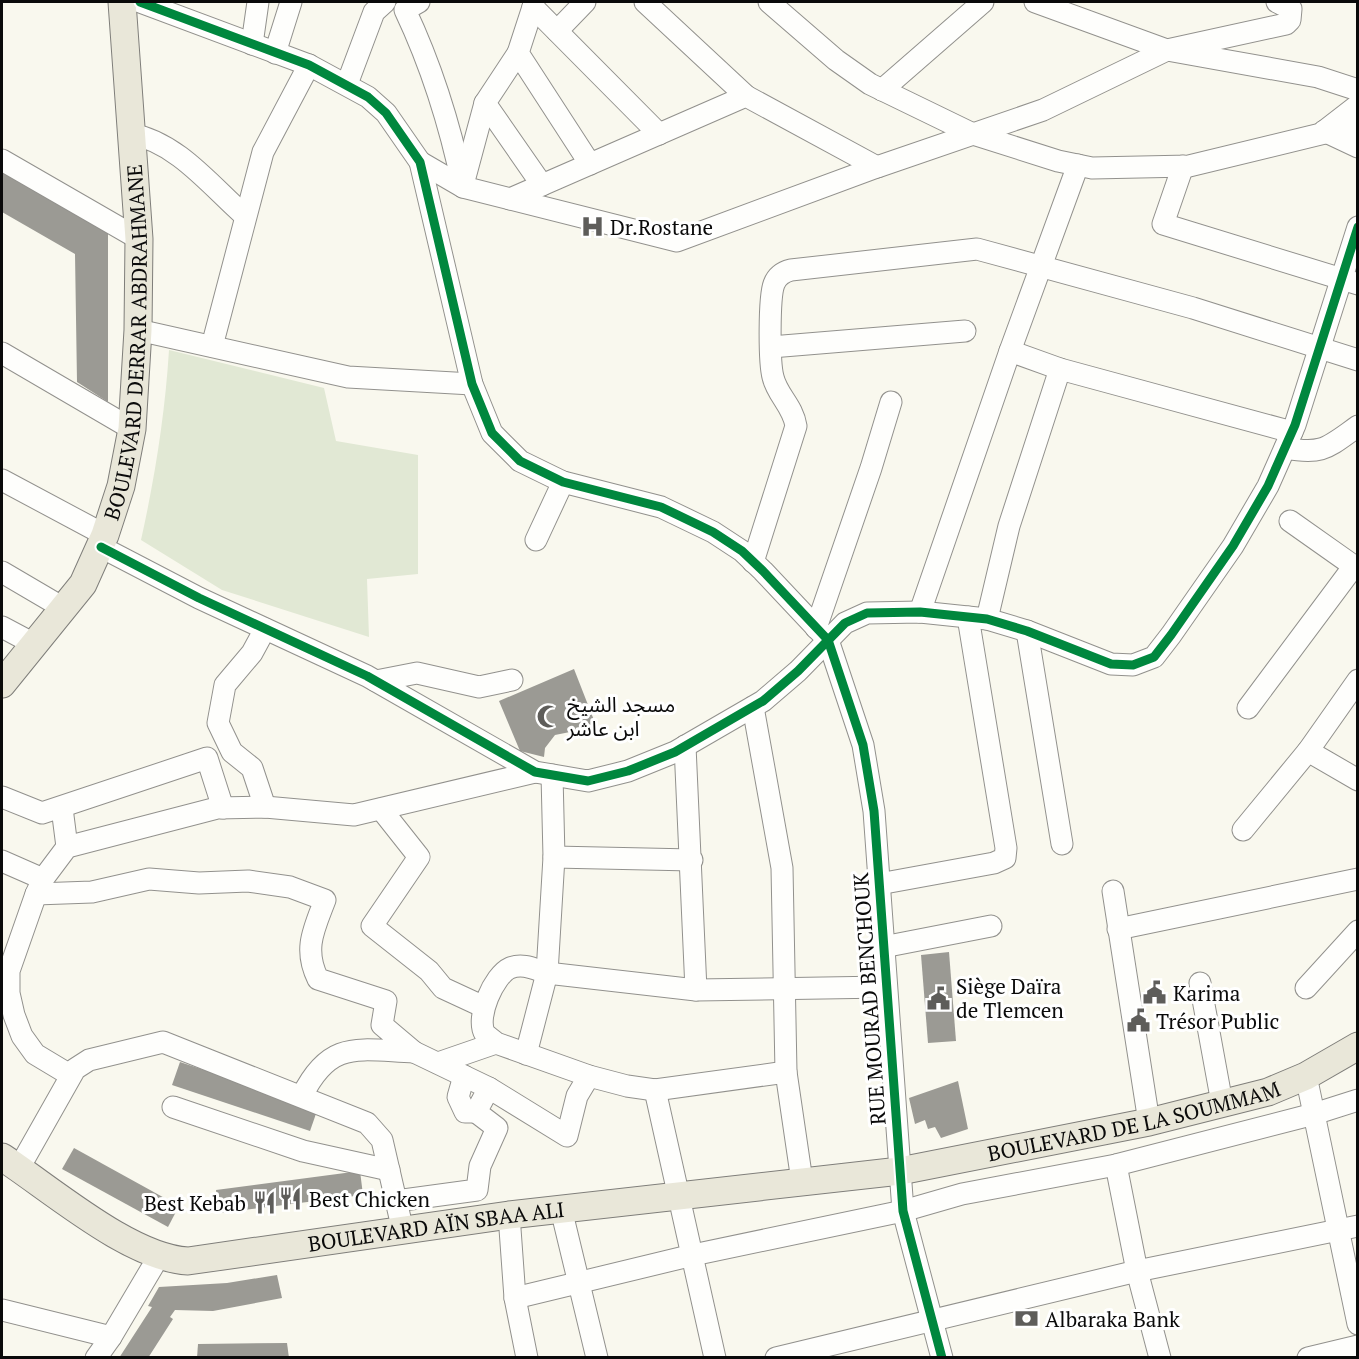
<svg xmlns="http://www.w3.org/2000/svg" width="1359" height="1359" font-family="'PT Serif','Noto Sans Arabic',serif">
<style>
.cemetery{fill:#e1e8d4}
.building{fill:#9b9a94}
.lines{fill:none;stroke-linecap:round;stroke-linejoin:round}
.minor-casing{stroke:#92918d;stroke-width:23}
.major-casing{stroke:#7f7e7a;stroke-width:29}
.minor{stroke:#fefefc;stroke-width:21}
.major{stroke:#e9e7d9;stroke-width:27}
.cycleway-casing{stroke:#fff;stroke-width:13}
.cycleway{stroke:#00873e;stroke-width:9}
.labels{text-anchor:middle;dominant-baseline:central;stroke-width:6;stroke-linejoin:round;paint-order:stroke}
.poi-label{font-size:21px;fill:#0a0a0a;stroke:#fff;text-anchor:start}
.street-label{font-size:21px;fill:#0a0a0a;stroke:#fff}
</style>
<rect width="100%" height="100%" fill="#f9f8ee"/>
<path class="cemetery" d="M169 350 324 388 336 441 418 455V574L367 579 369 637 222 590 141 540C155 477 165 414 169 350Z"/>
<g class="building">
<polygon points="2,171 108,232 108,402 77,382 75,254 2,212"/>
<polygon points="574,669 599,733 580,739 570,732 555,735 545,748 544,757 520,751 499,701"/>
<polygon points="949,952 956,1041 928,1043 921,955"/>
<polygon points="180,1062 318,1108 310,1131 172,1085"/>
<polygon points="958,1081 968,1129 941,1138 935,1127 928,1129 925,1120 915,1124 909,1098"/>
<polygon points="74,1148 179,1206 168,1227 62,1169"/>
<polygon points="360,1171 363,1195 219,1213 216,1190"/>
<polygon points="277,1275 282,1298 213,1311 175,1310 170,1317 173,1319 148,1358 119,1358 152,1307 148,1306 159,1287 227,1283"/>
<polygon points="287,1343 289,1358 197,1358 198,1344"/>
</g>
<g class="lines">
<defs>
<g id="minor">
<polyline points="140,2 309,65 368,97 386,113 420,162 472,384 492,433 520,461 563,482 661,507 713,532 742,551 763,571 828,640 863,745 874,811 903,1211 942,1358"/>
<path d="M419 2 405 10C432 67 450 125 463 187"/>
<polyline points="534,2 533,7 659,134"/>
<polyline points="645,2 746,96"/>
<polyline points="769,2 836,60 870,84 973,134 1058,161 1092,168 1189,166 1358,125"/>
<polyline points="1035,2 1167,50 1318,77 1358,90"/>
<polyline points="533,7 518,53 590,164"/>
<polyline points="557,31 585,2"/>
<polyline points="252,44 258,2"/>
<polyline points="275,53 291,2"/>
<polyline points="518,53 485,103 542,185"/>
<polyline points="347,84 374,12 385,2"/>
<polyline points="882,90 983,2"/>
<polyline points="1327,129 1358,105"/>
<polyline points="1324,131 1358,147"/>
<path d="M131 134C177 142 211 186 244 215"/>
<polyline points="2,160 139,239"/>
<polyline points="420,162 463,187 677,241 877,167 1043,110 1167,50 1286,24 1290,20 1291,9 1277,2"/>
<polyline points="1183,166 1163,224 1358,284"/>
<polyline points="464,181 485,103"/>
<polyline points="510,199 746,96 877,167"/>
<polyline points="138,330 348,377 472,384"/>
<polyline points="212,346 263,152 309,65"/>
<polyline points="771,347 965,331"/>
<polyline points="1010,351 1060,369 1292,432"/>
<polyline points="2,353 132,429"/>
<path d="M1285 448C1323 455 1327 448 1358 426"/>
<polyline points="2,480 105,535"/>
<polyline points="1290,521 1358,569"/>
<polyline points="536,540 563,482"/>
<polyline points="101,547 199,598 367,676 535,772 588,781 628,771 675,752 763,701 798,671 845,623 867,613 920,612 987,619 1027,631 1111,664 1133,665 1154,657 1171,635 1233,546 1268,486 1295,425 1358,227"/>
<path d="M753 562 796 426C793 406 777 395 773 377 769 362 769 297 774 284 777 276 783 272 791 270L977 249 1193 308 1358 360"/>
<polyline points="2,572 65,609"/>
<polyline points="920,612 1010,351 1078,165"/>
<polyline points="987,619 1009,526 1060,369"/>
<polyline points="2,627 34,644"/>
<polyline points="816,628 871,468 891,402"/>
<polyline points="1027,631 1062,844"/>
<polyline points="376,681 417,673 479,687 512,680"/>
<polyline points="753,707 782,868 786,1072 802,1181"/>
<polyline points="1248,708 1354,566"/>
<polyline points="685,746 696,990"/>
<polyline points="1308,751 1358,780"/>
<polyline points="2,797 42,813 207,758 223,808"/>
<polyline points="265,807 252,768 232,752 218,723 225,685 252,653 265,629"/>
<polyline points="62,808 67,847"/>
<polyline points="381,809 419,857 372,926 429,971 443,988 484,1007"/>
<polyline points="1243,830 1308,751 1358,680"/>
<polyline points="554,857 692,860"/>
<polyline points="2,861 43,879"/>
<polyline points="879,884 994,863 1005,858 1006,848 968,617"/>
<polyline points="1113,891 1149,1122"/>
<path d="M36 894 92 892 149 879 199 883 248 881 290 887 325 900C314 929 303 949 318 979L386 1001 382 1025 414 1052C358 1050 330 1039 302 1096"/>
<polyline points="1118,929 1358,879"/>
<polyline points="883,947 991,926"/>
<polyline points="1200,983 1222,1103"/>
<polyline points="1306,988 1358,931"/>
<polyline points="526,1054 547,973 554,857 552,775"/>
<polyline points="438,1063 496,1043"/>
<path d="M786 1072 655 1090 627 1086 589 1076 496 1043C493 1040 488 1037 485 1034 475 1018 494 975 510 968 523 963 534 969 547 973L696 990 885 987"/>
<polyline points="70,1075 35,1054 22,1036 14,1015 9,993 9,971 36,894 43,879 67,847 217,808 265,807 354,815 535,772"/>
<polyline points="464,1076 458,1097 465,1112 476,1112"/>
<polyline points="1306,1076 1314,1114 1358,1100"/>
<polyline points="489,1088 567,1136 577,1096 589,1076"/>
<polyline points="655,1090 715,1358"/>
<polyline points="173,1107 303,1151 389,1170"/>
<polyline points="1116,1165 1137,1271 1160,1358"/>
<polyline points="19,1168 75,1069 89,1060 163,1042 367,1123 382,1140 403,1231"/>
<polyline points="396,1201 477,1190 480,1166 497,1128 476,1112 489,1088 414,1052"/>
<polyline points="561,1209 597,1358"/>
<polyline points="509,1215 515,1298 527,1358"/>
<polyline points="515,1298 693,1255 903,1211 962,1194 1116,1165 1314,1114 1358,1324"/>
<polyline points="2,1310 111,1337"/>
<polyline points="96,1358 111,1337 159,1256"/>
<polyline points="776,1358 1137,1271 1358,1226"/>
<polyline points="1308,1358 1358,1346"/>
</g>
<g id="major">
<path id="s1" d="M2 684 83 584 105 535 121 486 132 429 138 330 139 239 122 2"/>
<path id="s2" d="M2 1157C51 1189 130 1258 188 1261L509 1215 900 1171 1149 1122 1268 1092 1306 1076 1358 1046"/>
</g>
</defs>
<use href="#minor" class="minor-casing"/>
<use href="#major" class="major-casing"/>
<use href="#minor" class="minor"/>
<use href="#major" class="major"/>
<defs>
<g id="cycleway">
<polyline points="140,2 309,65 368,97 386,113 420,162 472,384 492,433 520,461 563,482 661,507 713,532 742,551 763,571 828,640 863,745 874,811 903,1211 942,1358"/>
<polyline points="101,547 199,598 367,676 535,772 588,781 628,771 675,752 763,701 798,671 845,623 867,613 920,612 987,619 1027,631 1111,664 1133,665 1154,657 1171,635 1233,546 1268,486 1295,425 1358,227"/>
</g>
</defs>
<use href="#cycleway" class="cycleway-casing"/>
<use href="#cycleway" class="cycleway"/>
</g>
<defs>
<symbol id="hospital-bare" viewBox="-9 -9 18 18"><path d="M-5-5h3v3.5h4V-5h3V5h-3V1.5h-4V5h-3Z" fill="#5e5d5a" stroke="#fff" stroke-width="2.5" paint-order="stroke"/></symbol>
<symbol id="mosque-bare" viewBox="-9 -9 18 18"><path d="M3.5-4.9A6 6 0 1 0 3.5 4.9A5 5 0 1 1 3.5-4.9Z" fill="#5e5d5a" stroke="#fff" stroke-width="2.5" paint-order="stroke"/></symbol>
<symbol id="civic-bare" viewBox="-9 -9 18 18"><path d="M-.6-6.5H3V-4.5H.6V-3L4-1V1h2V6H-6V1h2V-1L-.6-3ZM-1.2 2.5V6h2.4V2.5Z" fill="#5e5d5a" stroke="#fff" stroke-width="2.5" paint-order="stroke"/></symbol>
<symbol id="restaurant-bare" viewBox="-9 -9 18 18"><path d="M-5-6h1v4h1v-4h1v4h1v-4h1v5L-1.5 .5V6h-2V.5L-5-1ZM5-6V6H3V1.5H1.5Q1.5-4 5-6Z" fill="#5e5d5a" stroke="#fff" stroke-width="2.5" paint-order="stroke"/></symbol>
<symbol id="bank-bare" viewBox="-9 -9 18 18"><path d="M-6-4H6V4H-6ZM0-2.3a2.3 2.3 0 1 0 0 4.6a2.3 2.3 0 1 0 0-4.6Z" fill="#5e5d5a" stroke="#fff" stroke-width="2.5" paint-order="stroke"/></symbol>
</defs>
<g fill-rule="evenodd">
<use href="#hospital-bare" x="576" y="210" width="33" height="33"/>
<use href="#mosque-bare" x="532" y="700" width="33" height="33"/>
<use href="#civic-bare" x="1138" y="976" width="33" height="33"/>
<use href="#civic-bare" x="922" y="982" width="33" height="33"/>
<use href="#civic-bare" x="1122" y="1004" width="33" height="33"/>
<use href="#restaurant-bare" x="274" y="1182" width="33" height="33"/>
<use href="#restaurant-bare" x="248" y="1186" width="33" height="33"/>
<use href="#bank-bare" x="1010" y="1302" width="33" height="33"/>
</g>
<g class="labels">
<g class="poi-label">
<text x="610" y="227">Dr.Rostane</text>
<text x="567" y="704">مسجد الشيخ<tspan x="567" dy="24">ابن عاشر</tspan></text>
<text x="956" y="986">Siège Daïra<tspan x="956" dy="24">de Tlemcen</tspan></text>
<text x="1173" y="993">Karima</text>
<text x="1156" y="1021">Trésor Public</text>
<text x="309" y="1199">Best Chicken</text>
<text x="246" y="1203" text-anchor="end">Best Kebab</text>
<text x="1045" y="1319">Albaraka Bank</text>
</g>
<g class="street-label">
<text stroke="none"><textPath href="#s1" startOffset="378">BOULEVARD DERRAR ABDRAHMANE</textPath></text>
<text transform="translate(869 999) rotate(-94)">RUE MOURAD BENCHOUK</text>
<text stroke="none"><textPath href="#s2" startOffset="1172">BOULEVARD DE LA SOUMMAM</textPath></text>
<text stroke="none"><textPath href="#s2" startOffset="466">BOULEVARD AÏN SBAA ALI</textPath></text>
</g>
</g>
<rect width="1359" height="1359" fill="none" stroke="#0a0a0a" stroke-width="6"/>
</svg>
